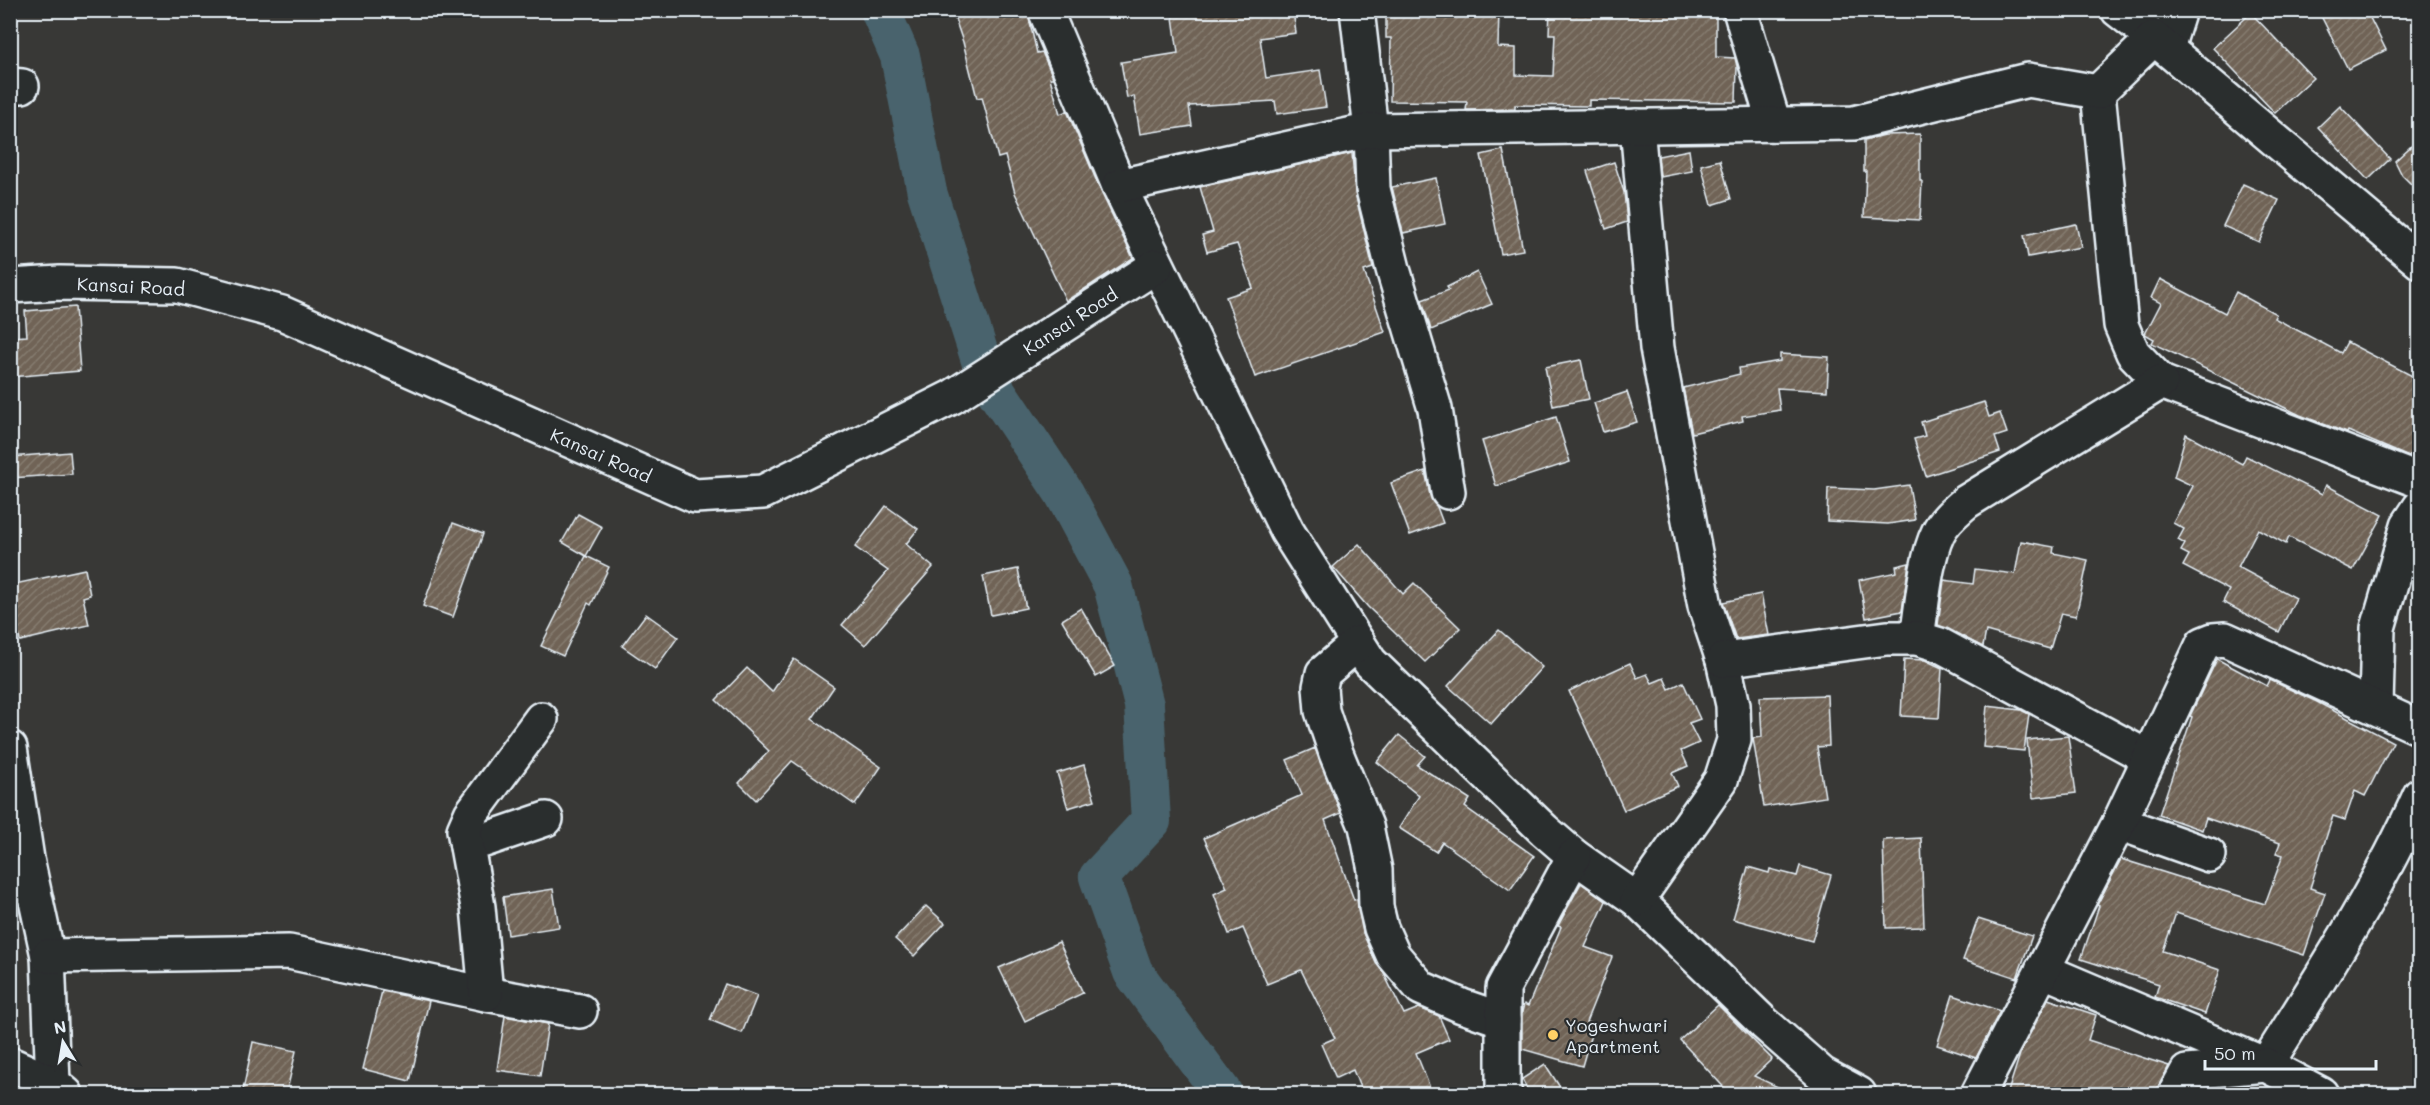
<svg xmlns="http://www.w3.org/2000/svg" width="2430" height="1105" font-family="Mali,sans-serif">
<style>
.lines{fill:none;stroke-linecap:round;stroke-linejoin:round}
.river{stroke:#49646d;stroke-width:40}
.building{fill:url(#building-hatch);stroke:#e8f1f8;stroke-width:1.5}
.minor-casing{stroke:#e8f1f8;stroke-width:38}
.minor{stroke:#2a2d2e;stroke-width:33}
.poi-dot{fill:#ffd166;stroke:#2a2d2e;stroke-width:2}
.labels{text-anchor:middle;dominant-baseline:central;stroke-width:4.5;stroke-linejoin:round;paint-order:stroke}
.street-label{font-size:18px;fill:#e8f1f8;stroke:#2a2d2e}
.poi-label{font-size:18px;fill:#e8f1f8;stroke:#2a2d2e;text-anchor:start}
</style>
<defs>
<pattern id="building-hatch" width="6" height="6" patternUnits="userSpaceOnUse" patternTransform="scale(1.5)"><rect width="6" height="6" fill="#706457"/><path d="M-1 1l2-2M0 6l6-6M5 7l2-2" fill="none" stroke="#847b70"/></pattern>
</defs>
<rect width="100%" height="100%" fill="#383836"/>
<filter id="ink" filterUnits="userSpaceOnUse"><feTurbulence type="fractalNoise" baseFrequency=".0167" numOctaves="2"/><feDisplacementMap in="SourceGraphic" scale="12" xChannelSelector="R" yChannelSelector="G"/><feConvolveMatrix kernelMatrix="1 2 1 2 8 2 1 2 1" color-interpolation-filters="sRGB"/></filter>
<g filter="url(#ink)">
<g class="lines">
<polyline class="river" points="880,10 900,56 927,192 986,376 1064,493 1113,585 1144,705 1151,821 1099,877 1133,972 1223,1094"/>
</g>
<g class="building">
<polygon points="952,10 1027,10 1037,53 1042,52 1052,75 1053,78 1050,78 1060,114 1067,111 1102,194 1133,258 1066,301 1015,193 1005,156 998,158 982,97 977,98 963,42"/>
<polygon points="1172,10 1293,10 1296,33 1260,38 1266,78 1320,70 1326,107 1277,114 1275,101 1189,106 1192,126 1140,134 1134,96 1127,98 1121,62 1178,53"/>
<polygon points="1386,10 1499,10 1498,47 1516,48 1516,75 1553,76 1555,34 1549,34 1550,10 1716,10 1716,57 1735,58 1737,66 1736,102 1589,100 1589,106 1515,105 1515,109 1466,110 1467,102 1390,101 1391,38 1386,38"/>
<polygon points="2318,10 2366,10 2386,50 2348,69"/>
<polygon points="2251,13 2313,78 2275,113 2213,48"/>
<polygon points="2340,106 2390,159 2368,180 2318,127"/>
<polygon points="1920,134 1920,181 1922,181 1920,220 1864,217 1866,171 1864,171 1864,140 1885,135"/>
<polygon points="2420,138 2420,193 2402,175 2395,161"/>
<polygon points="1503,150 1523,250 1501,254 1481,155"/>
<polygon points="1689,150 1692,171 1660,177 1658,156"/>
<polygon points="1352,153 1355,193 1373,268 1364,271 1385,332 1255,377 1226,297 1253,288 1237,244 1207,252 1202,235 1213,232 1200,187"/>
<polygon points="1720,160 1731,199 1712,205 1701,165"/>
<polygon points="1614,162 1624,192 1627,222 1606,229 1587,171"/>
<polygon points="1436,178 1445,224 1403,233 1392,187"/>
<polygon points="2243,184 2279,200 2259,242 2223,226"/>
<polygon points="2076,224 2081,247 2028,257 2024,235"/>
<polygon points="1477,272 1492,304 1431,330 1422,300 1449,290 1447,287"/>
<polygon points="2160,279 2225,313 2236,292 2276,314 2274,318 2341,353 2347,342 2420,380 2420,438 2409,457 2348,431 2347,433 2300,415 2152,343 2154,339 2145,334 2161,303 2151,298"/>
<polygon points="75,307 80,371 10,377 10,337 27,336 25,311"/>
<polygon points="1780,354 1829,357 1827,391 1777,388 1780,410 1742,416 1743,421 1692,433 1683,388 1740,374 1739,368 1780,361"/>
<polygon points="1581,360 1589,399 1553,406 1545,367"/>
<polygon points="1627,392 1637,422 1603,432 1594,403"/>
<polygon points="1984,402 1989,417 2000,413 2007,433 1995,437 2000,452 1926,476 1914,439 1925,436 1921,422"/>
<polygon points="1556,417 1570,462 1496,486 1482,441"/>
<polygon points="2186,434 2242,464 2246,456 2322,494 2326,485 2383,515 2353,570 2289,537 2286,544 2258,529 2238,567 2296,598 2279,632 2223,602 2229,590 2183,566 2189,555 2181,551 2185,544 2178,540 2184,529 2173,523 2193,486 2174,477"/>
<polygon points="70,452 72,474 10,478 10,457"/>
<polygon points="1425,471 1430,495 1437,507 1443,523 1410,535 1391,483"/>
<polygon points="1909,485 1915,520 1888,524 1827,521 1828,488 1874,490"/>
<polygon points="886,506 918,529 906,544 933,567 865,645 842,625 888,571 855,547"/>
<polygon points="578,514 602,527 586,556 562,542"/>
<polygon points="453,523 483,534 453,617 423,606"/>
<polygon points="2021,541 2054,547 2053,553 2088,560 2076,616 2061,613 2050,649 1986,631 1983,647 1938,625 1944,580 1973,584 1975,569 2015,574"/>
<polygon points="1359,544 1403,594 1414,583 1460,628 1425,662 1368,607 1333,567"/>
<polygon points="586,556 609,567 591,605 588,603 563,656 541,646"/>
<polygon points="1909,563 1902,611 1866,618 1859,580 1897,572 1896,566"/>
<polygon points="85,569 90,595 83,597 89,625 20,641 13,612 10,612 10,585"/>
<polygon points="1018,569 1026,608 991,615 983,576"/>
<polygon points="1761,594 1769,635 1736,639 1723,602"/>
<polygon points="1081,608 1115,666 1096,677 1062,620"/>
<polygon points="646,614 678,637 655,669 622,646"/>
<polygon points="1499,630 1542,667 1491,724 1448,686"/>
<polygon points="794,659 834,687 812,719 881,767 855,805 792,761 756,800 739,783 769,751 716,700 747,668 772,692"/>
<polygon points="1904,659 1925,660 1942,668 1939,718 1901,716"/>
<polygon points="2217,659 2267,686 2270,680 2317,702 2393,742 2365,796 2355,791 2345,820 2333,816 2310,888 2325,893 2304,955 2176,913 2163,951 2220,970 2205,1014 2155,997 2159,984 2081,959 2099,906 2097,905 2121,859 2265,904 2283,855 2276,853 2280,843 2206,818 2202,830 2159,815 2192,717 2190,716"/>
<polygon points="1630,663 1637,678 1647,674 1652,683 1664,678 1669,689 1683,682 1700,719 1689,723 1699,743 1681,751 1688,766 1672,773 1678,786 1624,810 1569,691"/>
<polygon points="1827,695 1829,746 1817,747 1825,797 1764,807 1753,738 1762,737 1760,697"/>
<polygon points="1987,706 2021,710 2029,714 2024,751 1983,747"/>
<polygon points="1399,735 1425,756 1417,765 1470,799 1465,807 1534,856 1510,890 1442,842 1436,852 1399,828 1419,796 1377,762"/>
<polygon points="2068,736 2076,793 2033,798 2027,740"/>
<polygon points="1315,748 1341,813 1325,820 1354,900 1357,899 1363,933 1376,963 1383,972 1404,1014 1419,1008 1439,1016 1449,1039 1416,1053 1433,1095 1363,1095 1353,1070 1336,1078 1321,1044 1335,1038 1301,970 1267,984 1243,928 1229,934 1214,894 1227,888 1204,838 1302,795 1287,760"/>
<polygon points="1084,765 1095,800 1068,808 1057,773"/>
<polygon points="1921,838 1924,927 1886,928 1883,840"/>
<polygon points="1800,866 1831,875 1812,941 1733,919 1748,867 1769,873 1770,869 1797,876"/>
<polygon points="1581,883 1606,901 1585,947 1612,957 1586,1022 1594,1024 1582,1066 1522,1049 1522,1012 1524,1004 1528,1006 1561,927 1558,926"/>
<polygon points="553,889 559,927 508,935 503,897"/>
<polygon points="926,906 945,923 914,956 895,939"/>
<polygon points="1978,919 2032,936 2017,978 1963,960"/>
<polygon points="1059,942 1083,993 1025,1021 999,968"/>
<polygon points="725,984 757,996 742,1033 710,1020"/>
<polygon points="382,991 429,1001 410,1081 363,1069"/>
<polygon points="1953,995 2000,1011 1976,1058 1937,1045"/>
<polygon points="2048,999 2096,1015 2088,1040 2169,1066 2159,1085 2156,1095 2007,1095 2021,1051"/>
<polygon points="1718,1005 1772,1059 1754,1076 1795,1095 1731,1095 1680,1040"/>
<polygon points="505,1016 548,1024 540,1076 497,1070"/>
<polygon points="253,1042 296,1051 286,1095 242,1095"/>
<polygon points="1545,1064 1565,1095 1530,1095 1522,1079"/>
</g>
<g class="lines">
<defs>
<g id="minor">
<polyline points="1045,10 1119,186 1287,531 1370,662 1544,830 1574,856 1637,900 1764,1023 1822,1074 1859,1094"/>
<polyline points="1357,10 1371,130 1373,189 1393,269 1435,409 1448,492"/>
<polyline points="1740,10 1774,124"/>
<polyline points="2118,10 2154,38"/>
<polyline points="2167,48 2179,10"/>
<polyline points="10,85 22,86"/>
<polyline points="2098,92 2121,325 2133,353 2161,382 2420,481"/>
<polyline points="1637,126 1657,348 1705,606 1723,660 1733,705 1734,740 1721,780 1637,900"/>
<polyline points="1119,186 1371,130 1854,123 2028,80 2098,92 2154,38 2420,262"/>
<polyline points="10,286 60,283 177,285 282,313 695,496 763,492 952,397 1156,266"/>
<path d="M1917 638C1922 607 1925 560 1938 533 1944 520 1956 511 1966 502L2161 382"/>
<polyline points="1358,643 1323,673 1320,687 1322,711 1336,753 1366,826 1375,870 1376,907 1381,928 1393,955 1421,988 1462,1006 1503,1020"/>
<polyline points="1723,660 1887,638 1917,638 1940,645 2149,758"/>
<polyline points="2376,707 2378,628 2408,525 2420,507"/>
<polyline points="10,748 27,859 48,956 53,1083"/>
<polyline points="2119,823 2209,855"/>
<polyline points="467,846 546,819"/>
<polyline points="48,956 289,952 486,994 580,1011"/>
<path d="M2042 970 2266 1065C2321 977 2378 890 2420 795"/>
<polyline points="486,994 478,907 464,830 471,814 541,719"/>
<polyline points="10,1064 53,1083 66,1094"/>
<polyline points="1505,1094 1503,1088 1503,988 1574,856"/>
<polyline points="1978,1094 2119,823 2203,644 2213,640 2225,639 2420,728"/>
<polyline points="2175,1094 2187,1072 2266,1065 2321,1094"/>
</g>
</defs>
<use href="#minor" class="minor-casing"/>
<use href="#minor" class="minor"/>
</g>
</g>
<circle class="poi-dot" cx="1553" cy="1035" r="6"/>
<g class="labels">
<g class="street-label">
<text transform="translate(131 286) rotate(3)">Kansai Road</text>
<text transform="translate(1070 321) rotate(-33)">Kansai Road</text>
<text transform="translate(601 455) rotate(24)">Kansai Road</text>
</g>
<g class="poi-label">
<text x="1565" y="1025">Yogeshwari<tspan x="1565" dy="21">Apartment</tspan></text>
</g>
</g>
<rect width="2430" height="1105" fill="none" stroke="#2a2d2e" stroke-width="36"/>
<rect x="18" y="18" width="2394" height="1069" fill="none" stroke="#e8f1f8" stroke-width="2" filter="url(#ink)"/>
<g transform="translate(63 1042) rotate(349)" stroke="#2a2d2e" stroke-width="4.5" paint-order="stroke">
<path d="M0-4.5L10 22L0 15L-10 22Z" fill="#e8f1f8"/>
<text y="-9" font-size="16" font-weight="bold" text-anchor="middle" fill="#e8f1f8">N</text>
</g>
<path d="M2205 1060v9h171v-9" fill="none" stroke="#e8f1f8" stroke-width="3"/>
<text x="2214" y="1060" font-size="18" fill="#e8f1f8" stroke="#2a2d2e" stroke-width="4.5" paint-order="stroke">50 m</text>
</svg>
